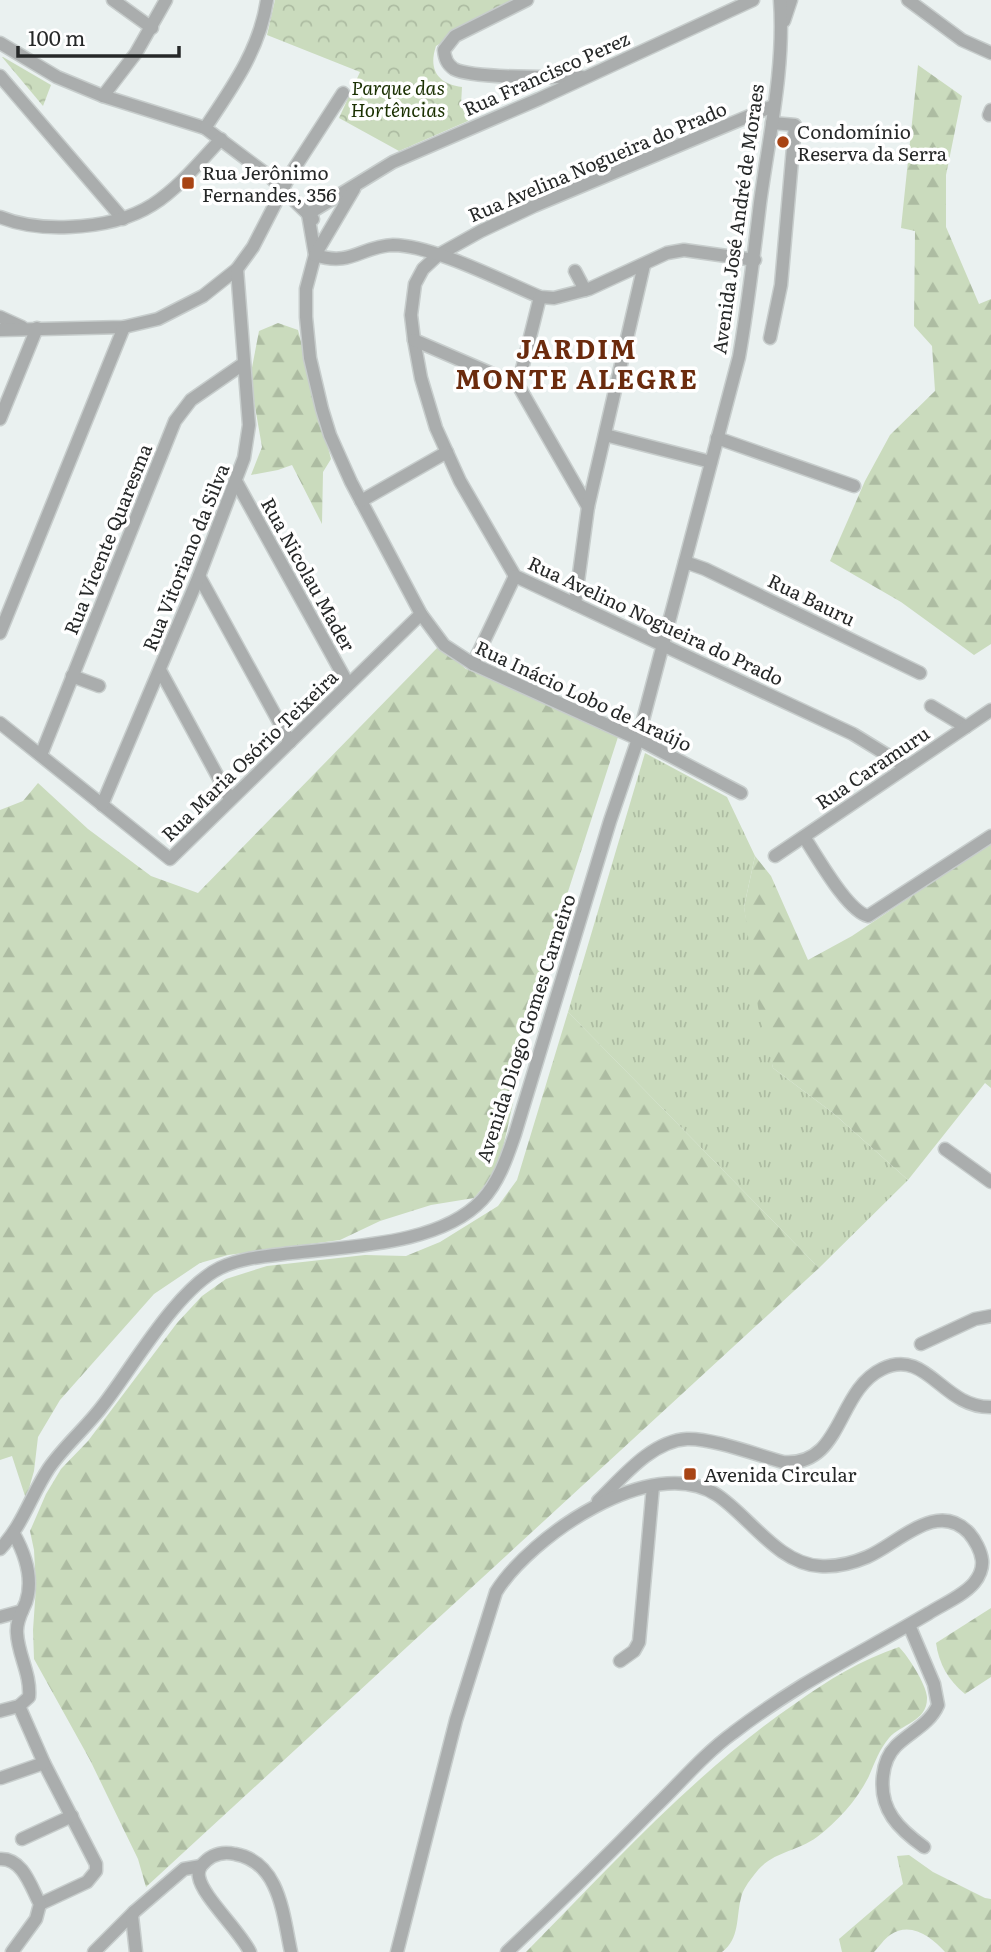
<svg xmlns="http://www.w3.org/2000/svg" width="991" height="1952" font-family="Literata,serif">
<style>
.grass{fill:url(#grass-tufts)}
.forest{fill:url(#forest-firs)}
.park{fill:url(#park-crowns)}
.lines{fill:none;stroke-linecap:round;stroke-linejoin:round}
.minor-casing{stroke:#c7cdcc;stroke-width:15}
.minor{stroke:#aaadad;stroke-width:12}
.poi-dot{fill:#a84414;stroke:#fff;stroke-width:2.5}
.labels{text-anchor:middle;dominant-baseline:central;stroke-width:7;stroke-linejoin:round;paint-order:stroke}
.street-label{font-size:19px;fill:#262828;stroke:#fff}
.park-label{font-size:19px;font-style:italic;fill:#1b3102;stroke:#fff}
.poi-label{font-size:19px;fill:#262828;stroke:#fff;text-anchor:start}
.district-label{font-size:26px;font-weight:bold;letter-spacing:2px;fill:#6b2b0d;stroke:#fff}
</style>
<defs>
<pattern id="grass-tufts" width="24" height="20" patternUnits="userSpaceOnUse" patternTransform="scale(1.75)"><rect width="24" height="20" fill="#cadbbd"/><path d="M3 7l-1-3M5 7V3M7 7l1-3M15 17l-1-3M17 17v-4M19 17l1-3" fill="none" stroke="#adbca2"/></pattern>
<pattern id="forest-firs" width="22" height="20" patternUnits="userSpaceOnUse" patternTransform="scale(1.75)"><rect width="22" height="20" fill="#cadbbd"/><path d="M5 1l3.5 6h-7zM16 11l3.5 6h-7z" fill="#adbca2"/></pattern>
<pattern id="park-crowns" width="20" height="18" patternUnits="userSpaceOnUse" patternTransform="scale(1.75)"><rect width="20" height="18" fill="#cadbbd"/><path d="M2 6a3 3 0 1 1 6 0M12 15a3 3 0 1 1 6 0" fill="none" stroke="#adbca2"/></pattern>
</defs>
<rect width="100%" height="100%" fill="#eaf1f0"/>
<polygon class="grass" points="645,753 727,797 755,856 744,907 773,1068 833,1113 908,1180 819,1268 568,1012"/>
<g class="forest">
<polygon points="918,65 962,96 946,175 946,227 979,304 991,299 991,644 974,655 901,602 830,561 865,481 890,435 935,391 932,346 914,326 915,231 901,228"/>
<polygon points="278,323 298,330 331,459 323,472 322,524 292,465 278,470 251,475 262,447 250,378 259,331"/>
<polygon points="439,646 466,669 486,675 618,737 543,969 498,1170 474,1198 431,1205 380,1221 340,1240 228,1255 200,1263 154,1294 60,1400 38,1437 34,1471 26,1499 12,1456 0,1460 0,810 23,801 38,783 88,829 151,876 198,893"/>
<polygon points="991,843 991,1088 985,1083 908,1180 833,1113 773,1068 758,1007 744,907 755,856 771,876 808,960 852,936"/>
<polygon points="568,1012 819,1268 146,1887 138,1859 90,1760 34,1659 33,1630 36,1587 34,1550 30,1531 46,1494 61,1469 88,1441 177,1323 202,1296 226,1279 267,1266 365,1255 406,1256 440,1242 498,1206 517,1180"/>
<path d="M991 1608V1677L965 1694C948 1680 939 1664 936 1643Z"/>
<path d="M899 1647C908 1656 926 1684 927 1697 928 1722 901 1724 889 1738 879 1750 875 1762 869 1776 858 1799 837 1822 817 1837 795 1853 771 1851 754 1875 749 1881 742 1891 741 1898 736 1917 740 1939 722 1952H526C612 1865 695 1772 796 1703 828 1680 861 1660 899 1647Z"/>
<path d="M909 1855 933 1872 985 1898 991 1899V1952H945C931 1937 911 1921 890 1935 884 1939 879 1947 874 1952H842L839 1939 903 1884 897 1856Z"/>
</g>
<g class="park">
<path d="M275 0H516L436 46C428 70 438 84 462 87L461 105 468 121 399 151 339 118 360 72 267 35Z"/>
<polygon points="3,57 51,85 43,106 2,57"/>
</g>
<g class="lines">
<defs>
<g id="minor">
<polyline points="113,0 152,28"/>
<path d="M527 0 455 36 444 50C445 59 447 64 454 69 473 79 556 77 582 77"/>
<polyline points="908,0 962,40 991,53"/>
<polyline points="784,21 791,0"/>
<polyline points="0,43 57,77 103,96 205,128 269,176 313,219"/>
<polyline points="0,76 123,219"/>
<polyline points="103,96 136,53 166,0"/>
<polyline points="773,106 534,206 481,231 438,255 423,269 415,284 411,315 414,340 421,378 436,428 460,481 515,576 853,734 905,766"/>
<polyline points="989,115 991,110"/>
<path d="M205 128C232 88 260 49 267 0"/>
<polyline points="308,214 315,255 306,289 306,317 310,358 322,409 330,435 351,482 421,614 444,645 473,664 638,739 741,793"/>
<polyline points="308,214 393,162 539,99 753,0"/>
<path d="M0 217C22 226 45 228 69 227 148 224 171 194 221 139"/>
<path d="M315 255C352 267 361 246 393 245 432 245 502 281 540 297L554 298 589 289 667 253 684 250 755 260"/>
<polyline points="315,255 354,189"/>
<polyline points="575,271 585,290"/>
<polyline points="0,317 22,327"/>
<polyline points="0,330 124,327 158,319 203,296 237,269 253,247 290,175 343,93"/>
<polyline points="770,338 781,285 795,125 772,123"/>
<polyline points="414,340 518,385 588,507"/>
<polyline points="518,385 540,297"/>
<polyline points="0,419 37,328"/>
<polyline points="605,435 711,462"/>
<polyline points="717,438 854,486"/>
<polyline points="237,483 348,684"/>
<polyline points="361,501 447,452"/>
<polyline points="685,562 705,569 920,673"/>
<polyline points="199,576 290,742"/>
<polyline points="575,604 588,507 644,265"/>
<polyline points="0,633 124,327"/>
<polyline points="473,664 515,576"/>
<polyline points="160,670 230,799"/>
<polyline points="72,676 99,686"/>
<polyline points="931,706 966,727"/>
<polyline points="0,723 170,859 421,614"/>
<polyline points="41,755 175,421 191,400 243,364"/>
<polyline points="102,805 199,576 244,458 249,425 237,269"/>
<path d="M804 837C817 856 847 911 868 916L991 836"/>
<polyline points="775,856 991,710"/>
<polyline points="945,1149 991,1182"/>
<polyline points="921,1344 975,1319 991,1316"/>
<path d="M598 1501C622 1478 651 1441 687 1439 712 1438 757 1455 783 1462 843 1467 836 1391 882 1369 927 1347 942 1408 991 1407"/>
<path d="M0 1549C23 1525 31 1495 49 1468 65 1445 87 1427 104 1404 134 1365 177 1289 220 1268 243 1257 268 1256 292 1253 350 1246 440 1245 482 1200 499 1182 507 1157 515 1134L610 821 638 739 739 357C748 306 754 254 760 203 769 136 785 67 780 0"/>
<polyline points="0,1617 22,1611"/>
<path d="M909 1625 934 1684 938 1705C930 1724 910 1732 896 1746 888 1754 884 1766 883 1776 879 1810 899 1829 924 1847"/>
<polyline points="620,1661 634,1651 639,1642 653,1486"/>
<polyline points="19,1706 44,1763 96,1864 96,1871 87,1882 40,1904"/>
<path d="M0 1711 19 1706 29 1697C31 1674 18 1655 17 1633 16 1621 22 1612 26 1602 34 1578 25 1554 14 1534"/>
<polyline points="1,1778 44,1763"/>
<polyline points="22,1839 72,1816"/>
<path d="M0 1859C23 1858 31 1887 40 1904L36 1919 12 1952"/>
<polyline points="94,1952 134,1912"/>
<polyline points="136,1952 132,1916 134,1912 184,1869 201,1866"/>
<path d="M250 1952C240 1931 202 1896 199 1877 198 1872 199 1870 201 1866 210 1855 222 1851 235 1854 280 1862 283 1915 291 1952"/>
<path d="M397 1952 456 1720 496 1592C530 1537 652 1452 717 1495 749 1516 778 1564 820 1566 835 1567 853 1563 867 1557 898 1544 937 1499 969 1533 975 1540 981 1551 982 1560 983 1568 979 1577 974 1583 963 1596 943 1604 929 1613 887 1638 844 1660 803 1685 779 1700 755 1716 733 1733 704 1754 680 1783 654 1808 606 1857 557 1905 507 1952"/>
</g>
</defs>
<use href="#minor" class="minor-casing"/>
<use href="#minor" class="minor"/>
</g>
<g class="poi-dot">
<circle cx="783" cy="142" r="7"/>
<rect x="181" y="176" width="14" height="14" rx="3.5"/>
<rect x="683" y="1467" width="14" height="14" rx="3.5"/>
</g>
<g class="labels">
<g class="street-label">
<text transform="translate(546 73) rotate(-24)">Rua Francisco Perez</text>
<text transform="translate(597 161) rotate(-23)">Rua Avelina Nogueira do Prado</text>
<text transform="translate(737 219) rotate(-82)">Avenida José André de Moraes</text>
<text transform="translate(107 539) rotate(-68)">Rua Vicente Quaresma</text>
<text transform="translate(185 557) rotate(-68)">Rua Vitoriano da Silva</text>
<text transform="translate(309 574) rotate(61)">Rua Nicolau Mader</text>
<text transform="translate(812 599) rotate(26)">Rua Bauru</text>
<text transform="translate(656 620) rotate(25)">Rua Avelino Nogueira do Prado</text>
<text transform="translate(584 695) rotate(25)">Rua Inácio Lobo de Araújo</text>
<text transform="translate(249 755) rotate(-44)">Rua Maria Osório Teixeira</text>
<text transform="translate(872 767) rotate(-34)">Rua Caramuru</text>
<text transform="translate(525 1028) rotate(-72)">Avenida Diogo Gomes Carneiro</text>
</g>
<g class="park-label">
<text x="398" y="87">Parque das<tspan x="398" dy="22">Hortências</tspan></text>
</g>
<g class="poi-label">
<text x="797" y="131">Condomínio<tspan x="797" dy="22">Reserva da Serra</tspan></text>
<text x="202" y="172">Rua Jerônimo<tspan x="202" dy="22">Fernandes, 356</tspan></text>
<text x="704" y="1474">Avenida Circular</text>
</g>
<g class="district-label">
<text x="577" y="347">JARDIM<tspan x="577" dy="30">MONTE ALEGRE</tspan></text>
</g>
</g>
<path d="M18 46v10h161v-10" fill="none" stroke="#262828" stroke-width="3.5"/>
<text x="28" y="46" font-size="21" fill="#262828" stroke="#ffffff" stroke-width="5" paint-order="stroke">100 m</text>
</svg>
